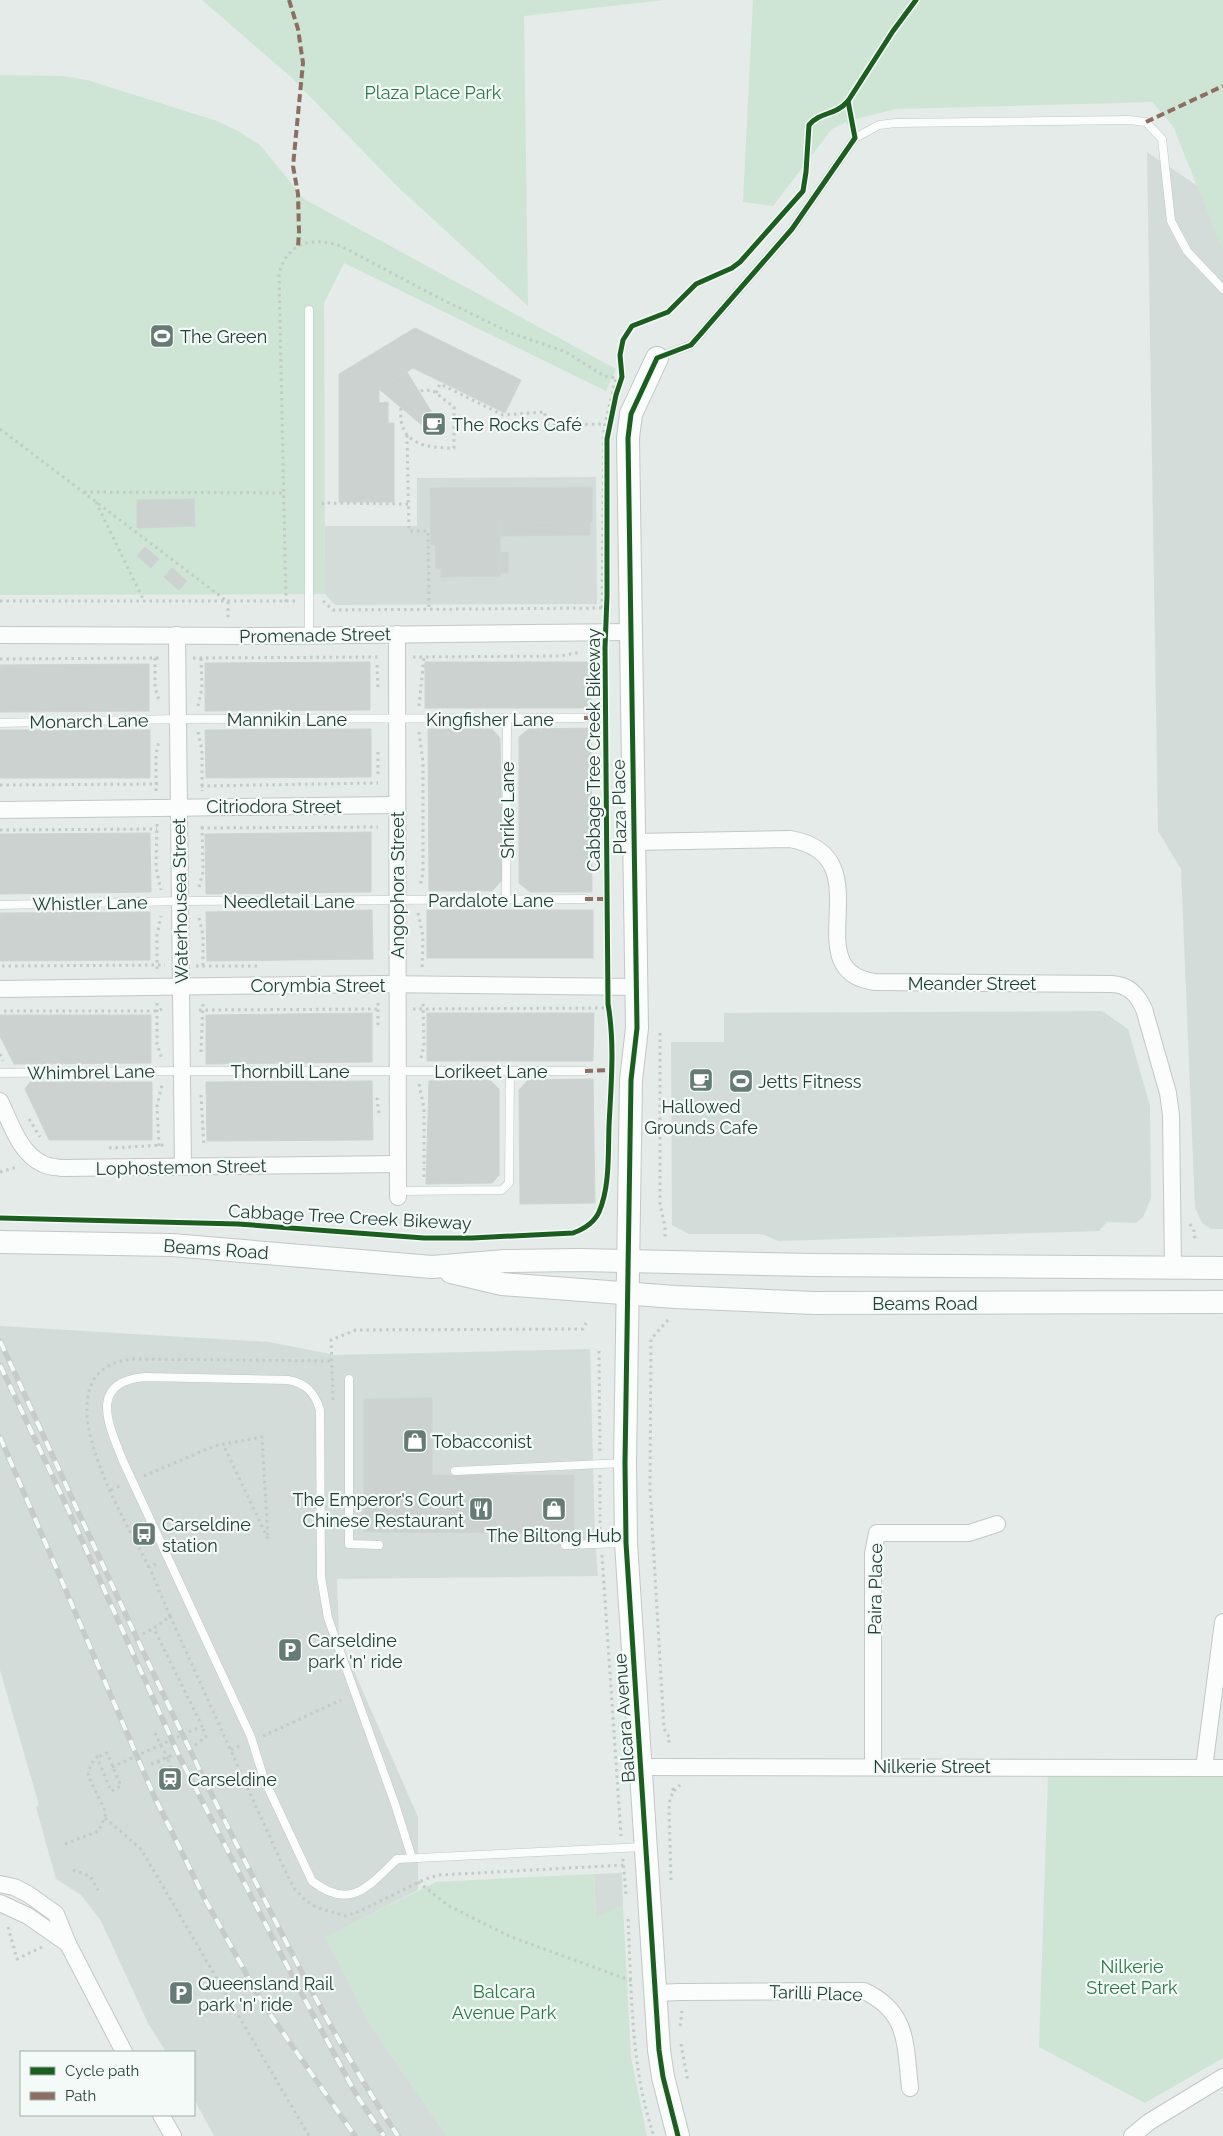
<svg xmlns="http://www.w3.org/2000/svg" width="1223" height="2136" font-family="Raleway,sans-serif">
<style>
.built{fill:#d3dcd8}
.green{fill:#cee4d4}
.building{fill:#ccd2cf;stroke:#ced4d1}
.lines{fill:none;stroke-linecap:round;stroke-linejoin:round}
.lane-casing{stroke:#c2c8c5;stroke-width:9}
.street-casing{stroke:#c2c8c5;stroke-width:18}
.secondary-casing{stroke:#c1c8c5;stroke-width:24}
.path{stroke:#c1cbc7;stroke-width:3;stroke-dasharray:2.5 4;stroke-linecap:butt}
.lane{stroke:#fbfcfc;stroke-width:8}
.street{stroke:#fbfcfc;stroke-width:16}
.secondary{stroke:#fbfcfc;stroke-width:22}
.rail-casing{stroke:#c7ccca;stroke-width:5.5}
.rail{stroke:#f4faf7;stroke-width:4;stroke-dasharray:11;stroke-linecap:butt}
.path-bridge{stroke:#c1cbc7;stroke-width:3;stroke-dasharray:2.5 4;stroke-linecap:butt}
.quiet{stroke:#8d6e63;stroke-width:4;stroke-dasharray:8 4;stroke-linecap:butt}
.cycleway-casing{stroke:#f4faf7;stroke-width:8}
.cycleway{stroke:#1b5e20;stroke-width:5}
.labels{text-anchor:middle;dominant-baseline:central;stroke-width:4.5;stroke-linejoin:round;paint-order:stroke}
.park-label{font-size:18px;fill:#2b7846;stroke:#f4faf7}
.poi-label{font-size:18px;fill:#223f37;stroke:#f4faf7;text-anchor:start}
.street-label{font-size:18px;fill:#223f37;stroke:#f4faf7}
</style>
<rect width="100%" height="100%" fill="#e5ebe8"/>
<g class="built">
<polygon points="1147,152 1223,203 1223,1229 1211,1229 1202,1223 1195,1207 1181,869 1158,831"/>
<polygon points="596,477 597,604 335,605 325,594 325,526 417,526 417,478"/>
<polygon points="1102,1011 1128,1029 1150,1106 1151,1198 1143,1217 1136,1223 1107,1222 1099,1231 778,1241 762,1234 689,1234 672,1225 671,1042 724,1042 724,1013"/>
<polygon points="0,1326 269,1342 335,1355 590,1349 595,1538 598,1576 337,1579 339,1637 418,1817 418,1890 326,1937 369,2023 447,2136 214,2136 194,2099 194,2052 166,2052 148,2023 101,1921 81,1895 56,1879 36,1807 39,1805 0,1670"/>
<polygon points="622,1873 623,1906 596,1918 594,1874"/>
</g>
<g class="green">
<polygon points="202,0 664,0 524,16 528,306 399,188 292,78"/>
<polygon points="753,0 1223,0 1223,251 1173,126 1152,102 896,109 856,119 855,138 846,122 832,129 773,206 743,202"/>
<polygon points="0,75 63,76 87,80 217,121 238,131 260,145 304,199 616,369 606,391 344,263 324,303 325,594 0,595"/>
<polygon points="1048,1776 1223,1777 1223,2058 1145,2103 1039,2047"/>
<polygon points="594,1874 596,1917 623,1906 631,2057 647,2136 447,2136 369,2023 325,1937 436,1882"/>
</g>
<g class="building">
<polygon points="415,328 521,380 505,413 413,368 379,389 379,403 388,402 388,423 394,423 394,502 339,502 339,374"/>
<polygon points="407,372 434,416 423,426 379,389"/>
<polygon points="592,487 592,522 500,523 500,576 441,577 441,569 436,569 435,544 431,545 430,488"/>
<polygon points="194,499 195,526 137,528 137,500"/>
<polygon points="590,522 590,535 500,536 500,523"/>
<polygon points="145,547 159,559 151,568 137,556"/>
<polygon points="508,552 508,573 500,573 500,553"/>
<polygon points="172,568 187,581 179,590 164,577"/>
<polygon points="370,662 370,710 205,711 205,663"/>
<rect x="425" y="662" width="166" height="46"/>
<polygon points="149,664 149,711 0,712 0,665"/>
<polygon points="591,728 592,892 530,892 519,883 519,737 529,729"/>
<polygon points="371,729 371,777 206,778 205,730"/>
<polygon points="428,729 492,729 500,738 503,879 492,891 429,891"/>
<rect x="0" y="730" width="150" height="48"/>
<polygon points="371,832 371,892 206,894 205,834"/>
<polygon points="150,833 151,892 0,894 0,834"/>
<polygon points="372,910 373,959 207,961 206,912"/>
<rect x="427" y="910" width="166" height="48"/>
<polygon points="150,912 150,960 0,961 0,913"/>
<polygon points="372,1013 372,1062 206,1064 206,1015"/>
<polygon points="427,1013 594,1013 593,1061 427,1061"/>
<polygon points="0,1015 151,1015 151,1063 14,1064 0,1036"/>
<polygon points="593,1079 595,1203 520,1204 519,1090 528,1080"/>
<polygon points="490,1080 499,1089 499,1175 492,1183 426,1184 429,1081"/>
<polygon points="372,1081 373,1140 207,1141 206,1082"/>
<polygon points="30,1082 152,1082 152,1140 49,1140 25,1089"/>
<polygon points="432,1398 432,1475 574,1475 574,1533 364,1532 364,1399"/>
</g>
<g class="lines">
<defs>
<g id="lane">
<polyline points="659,357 691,345 792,229 855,138 879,125 896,123 1129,120 1146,122 1162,139 1171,221 1187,251 1223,289"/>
<polyline points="309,635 309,310"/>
<polyline points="0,723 178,719 584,718"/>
<polyline points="506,900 507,719"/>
<polyline points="0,905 180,901 585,899"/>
<polyline points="0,1073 182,1071 585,1071"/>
<polyline points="398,1191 502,1190 509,1183 510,1071"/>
<polyline points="349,1379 349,1544 379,1545"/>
<polyline points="455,1471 623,1463"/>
<polyline points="565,1545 623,1543"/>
<path d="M412 1858 395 1804 328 1618 321 1577 320 1410C315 1393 306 1383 288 1380L145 1377C87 1382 109 1425 123 1461L251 1737 264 1779 312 1881C350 1911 368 1887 397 1859L643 1847"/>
</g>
<g id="street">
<polyline points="397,634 398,1197"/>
<polyline points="0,635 271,636 631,632"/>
<polyline points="177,635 183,1167"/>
<polyline points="0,810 397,805"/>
<path d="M634 842 790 839C887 856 792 971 875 982L1112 984C1129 985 1137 994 1144 1009L1168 1093 1171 1115 1173 1267"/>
<polyline points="0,989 379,984 636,987"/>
<path d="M0 1101C11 1123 19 1153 43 1164 49 1167 56 1167 62 1168L398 1164"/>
<polyline points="641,1767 1223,1768"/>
<polyline points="873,1767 873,1554 877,1533 969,1533 997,1524"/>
<polyline points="1204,1768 1223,1622"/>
<polyline points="0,1884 14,1887 28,1894 56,1914 68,1944 124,2052"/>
<polyline points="0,1903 28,1916 68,1944"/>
<path d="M655 1993 680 1992 864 1991C909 2012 905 2045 910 2088"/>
<polyline points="161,2115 173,2136"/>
<polyline points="1132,2136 1149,2122 1223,2077"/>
</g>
<g id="secondary">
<polyline points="657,358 631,414 628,438 637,1028 631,1080 625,1463 626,1543 659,2050 663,2077 678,2136"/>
<polyline points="0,1242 172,1245 432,1267 505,1261 579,1260 813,1265 1223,1268"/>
<polyline points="451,1272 502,1284 675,1297 814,1303 1223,1302"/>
</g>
</defs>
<use href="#lane" class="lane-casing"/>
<use href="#street" class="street-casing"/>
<use href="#secondary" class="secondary-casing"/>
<g class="path">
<polyline points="436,393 440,384 503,415 545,412 545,425 604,424"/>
<path d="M401 408C397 444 426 448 454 448V407L432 390 418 391"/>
<polyline points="0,429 228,602 228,620"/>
<polyline points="407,435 409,531 428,531 429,609"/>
<polyline points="84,492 284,493"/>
<polyline points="96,502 144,601"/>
<polyline points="323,505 323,503 408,504"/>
<polyline points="0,601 297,601"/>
<polyline points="323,601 333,610 606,608"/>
<path d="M286 602 279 274C288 241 312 237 341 246L437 297 511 333 566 352 604 376 622 379"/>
<polyline points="602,608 604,428 616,378"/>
<polyline points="413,657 560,656 582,652"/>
<polyline points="155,658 155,687 159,701"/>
<polyline points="193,658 379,657"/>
<polyline points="0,659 162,658"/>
<polyline points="377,665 378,689"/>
<polyline points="198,706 202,688 201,658"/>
<polyline points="419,706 424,657"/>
<polyline points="198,732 202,750 202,791"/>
<polyline points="419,732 423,762 423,873 420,887"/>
<polyline points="378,752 378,778"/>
<polyline points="0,785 158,784"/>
<polyline points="201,786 378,783"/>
<polyline points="156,791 156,755 159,740"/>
<polyline points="157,824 156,868 161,890"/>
<polyline points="201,828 378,827"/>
<polyline points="0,830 157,829"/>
<polyline points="199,887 203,872 202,824"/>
<polyline points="418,913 423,936 422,969"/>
<polyline points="199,918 203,935 203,969"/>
<polyline points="2,966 165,965"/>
<polyline points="196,966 257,966"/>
<polyline points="157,969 157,935 161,916"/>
<polyline points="157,1003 157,1044 162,1059"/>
<polyline points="378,1003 378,1029"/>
<polyline points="413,1009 609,1008"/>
<polyline points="199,1010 380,1009"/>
<polyline points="4,1011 157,1011 165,1008"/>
<polyline points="660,1033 660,1204 665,1227 665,1238"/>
<polyline points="201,1052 203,1003"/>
<polyline points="0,1054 3,1061"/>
<polyline points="421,1058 424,1046 423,1000"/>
<polyline points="419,1084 424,1108 424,1180"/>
<polyline points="201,1095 204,1147"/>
<polyline points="379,1113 377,1099 379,1094"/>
<polyline points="29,1119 40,1137"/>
<polyline points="159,1146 157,1106 162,1085"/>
<polyline points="109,1148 165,1145"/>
<polyline points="0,1172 17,1167"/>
<polyline points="1190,1224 1194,1231 1195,1240"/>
<polyline points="668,1320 651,1339 650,1489 664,1729 670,1738 668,1745"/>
<polyline points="599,1351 600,1451"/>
<polyline points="333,1400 331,1340 356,1330 583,1329 586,1323"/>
<polyline points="600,1475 600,1531"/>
<polyline points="144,1476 214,1446 262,1437 268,1539 223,1444"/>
<polyline points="111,1490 122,1485"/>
<polyline points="602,1555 621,1836"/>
<polyline points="156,1564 149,1567 170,1616 154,1628 157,1635"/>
<path d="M149 1567C126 1522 32 1371 132 1359L332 1361"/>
<polyline points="170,1616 282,1864 294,1888 305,1900 318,1908 346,1916 360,1911 425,1879 439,1875 624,1865"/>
<polyline points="143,1634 154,1628"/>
<polyline points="155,1733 161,1745"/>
<polyline points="263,1736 341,1700"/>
<polyline points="195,1745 206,1737 202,1726"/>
<polyline points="231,1750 242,1745"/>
<polyline points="158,1761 162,1771 171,1767 168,1759"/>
<polyline points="151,1764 175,1754"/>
<polyline points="674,1791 680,1785"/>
<polyline points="105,1818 141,1849 309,2136"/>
<polyline points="65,1844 99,1831 106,1813 88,1775 91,1764 97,1757 111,1791 121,1786 107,1753 97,1757"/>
<polyline points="623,1859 626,1895"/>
<polyline points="73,1870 90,1876 98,1890"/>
<polyline points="671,1880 669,1809 670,1798 674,1791 671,1785"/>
<polyline points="418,1882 449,1906 511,1937 632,1981"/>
<path d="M628 1919C632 1992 630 2067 654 2136"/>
<polyline points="8,1927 17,1959 42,1947"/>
<polyline points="680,2026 682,2011"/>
<polyline points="681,2044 688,2082"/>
</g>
<use href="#lane" class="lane"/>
<use href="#street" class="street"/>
<use href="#secondary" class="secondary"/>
<defs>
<g id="rail">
<path d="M0 1341C81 1517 160 1694 248 1867 294 1958 340 2050 398 2136"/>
<polyline points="0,1365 67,1507 180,1758 297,1985 357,2096 384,2136"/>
<polyline points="0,1437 154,1796 206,1901 263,2004 355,2136"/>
</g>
</defs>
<use href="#rail" class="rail-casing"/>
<use href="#rail" class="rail"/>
<g class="path-bridge">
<polyline points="161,1745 168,1759"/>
<polyline points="112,1767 202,1726 157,1635"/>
</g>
<g class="quiet">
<polyline points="289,0 298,29 303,63 293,166 298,194 299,232 298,247"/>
<polyline points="1146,122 1223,86"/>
<polyline points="584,718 606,717"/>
<polyline points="585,899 607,899"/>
<polyline points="585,1071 611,1070"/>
</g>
<defs>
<g id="cycleway">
<path d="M0 1218 238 1224 424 1238H472L573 1233C584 1229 594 1223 599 1212 610 1187 608 1153 609 1126 611 1085 615 1044 608 1004L605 648 607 596V439L616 395 622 377 620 355 623 340 632 326 668 312 696 284 732 268 740 262 803 191 806 172 809 125C821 111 835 116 848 101"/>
<polyline points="678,2136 663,2077 659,2050 626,1543 625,1463 631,1080 637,1028 628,438 631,414 657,358 691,345 792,229 855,138 848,101 893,31 916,0"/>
</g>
</defs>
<use href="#cycleway" class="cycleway-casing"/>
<use href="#cycleway" class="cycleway"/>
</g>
<defs>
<symbol id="stadium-square" viewBox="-11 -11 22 22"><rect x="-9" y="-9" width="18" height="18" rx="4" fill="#667b75" stroke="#f4faf7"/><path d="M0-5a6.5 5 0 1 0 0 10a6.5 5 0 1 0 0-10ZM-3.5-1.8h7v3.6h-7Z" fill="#fff"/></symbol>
<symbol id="cafe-square" viewBox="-11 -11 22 22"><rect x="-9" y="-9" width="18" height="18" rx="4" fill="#667b75" stroke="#f4faf7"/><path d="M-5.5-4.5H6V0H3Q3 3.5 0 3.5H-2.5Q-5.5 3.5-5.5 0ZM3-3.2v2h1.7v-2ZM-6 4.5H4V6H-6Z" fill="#fff"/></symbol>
<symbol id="shop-square" viewBox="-11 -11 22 22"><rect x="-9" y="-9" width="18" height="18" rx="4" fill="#667b75" stroke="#f4faf7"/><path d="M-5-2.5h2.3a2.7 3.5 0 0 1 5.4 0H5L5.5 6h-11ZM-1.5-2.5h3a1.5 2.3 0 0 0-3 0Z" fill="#fff"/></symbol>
<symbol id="restaurant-square" viewBox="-11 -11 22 22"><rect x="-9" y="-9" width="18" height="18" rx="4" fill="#667b75" stroke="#f4faf7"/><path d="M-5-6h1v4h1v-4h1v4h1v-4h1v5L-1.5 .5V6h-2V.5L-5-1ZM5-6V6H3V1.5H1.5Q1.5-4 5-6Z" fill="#fff"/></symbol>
<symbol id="bus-square" viewBox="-11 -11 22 22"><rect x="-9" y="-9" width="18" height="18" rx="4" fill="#667b75" stroke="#f4faf7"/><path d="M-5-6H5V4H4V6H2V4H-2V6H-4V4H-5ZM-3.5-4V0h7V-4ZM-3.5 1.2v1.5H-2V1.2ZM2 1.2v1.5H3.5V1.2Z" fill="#fff"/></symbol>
<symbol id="parking-square" viewBox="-11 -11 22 22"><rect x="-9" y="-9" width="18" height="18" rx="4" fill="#667b75" stroke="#f4faf7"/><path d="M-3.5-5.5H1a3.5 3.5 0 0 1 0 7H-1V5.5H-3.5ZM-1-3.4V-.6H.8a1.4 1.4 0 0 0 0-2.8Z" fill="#fff"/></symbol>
<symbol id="station-square" viewBox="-11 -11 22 22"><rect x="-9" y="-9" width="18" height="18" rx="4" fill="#667b75" stroke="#f4faf7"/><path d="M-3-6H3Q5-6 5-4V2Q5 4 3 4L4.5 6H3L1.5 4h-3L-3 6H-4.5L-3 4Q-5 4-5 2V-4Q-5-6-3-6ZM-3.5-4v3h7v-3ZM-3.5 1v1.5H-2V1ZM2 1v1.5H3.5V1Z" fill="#fff"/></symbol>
</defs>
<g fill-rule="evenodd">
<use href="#stadium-square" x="148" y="322" width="28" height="28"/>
<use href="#cafe-square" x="420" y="410" width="28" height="28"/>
<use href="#cafe-square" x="687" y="1066" width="28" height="28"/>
<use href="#stadium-square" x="727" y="1067" width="28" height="28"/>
<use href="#shop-square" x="401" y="1427" width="28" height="28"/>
<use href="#restaurant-square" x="467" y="1495" width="28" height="28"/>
<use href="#shop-square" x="540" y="1495" width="28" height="28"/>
<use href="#bus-square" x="130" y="1520" width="28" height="28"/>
<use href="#parking-square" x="276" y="1636" width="28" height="28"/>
<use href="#station-square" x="156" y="1765" width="28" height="28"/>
<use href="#parking-square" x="167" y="1979" width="28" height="28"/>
</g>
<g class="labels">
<g class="park-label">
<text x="433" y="92">Plaza Place Park</text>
<text x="1132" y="1966">Nilkerie<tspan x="1132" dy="21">Street Park</tspan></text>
<text x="504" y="1991">Balcara<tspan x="504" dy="21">Avenue Park</tspan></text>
</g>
<g class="poi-label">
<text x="180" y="336">The Green</text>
<text x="452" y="424">The Rocks Café</text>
<text x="758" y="1081">Jetts Fitness</text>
<text x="701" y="1106" text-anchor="middle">Hallowed<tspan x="701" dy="21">Grounds Cafe</tspan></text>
<text x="432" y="1441">Tobacconist</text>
<text x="464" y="1499" text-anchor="end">The Emperor's Court<tspan x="464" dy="21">Chinese Restaurant</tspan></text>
<text x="162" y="1524">Carseldine<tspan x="162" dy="21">station</tspan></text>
<text x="554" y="1535" text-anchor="middle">The Biltong Hub</text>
<text x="308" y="1640">Carseldine<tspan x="308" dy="21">park 'n' ride</tspan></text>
<text x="188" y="1779">Carseldine</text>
<text x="198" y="1983">Queensland Rail<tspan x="198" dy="21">park 'n' ride</tspan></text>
</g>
<g class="street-label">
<text transform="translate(315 635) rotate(-1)">Promenade Street</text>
<text x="287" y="719">Mannikin Lane</text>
<text x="490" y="719">Kingfisher Lane</text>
<text transform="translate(89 721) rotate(-1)">Monarch Lane</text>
<text transform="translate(593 750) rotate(-90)">Cabbage Tree Creek Bikeway</text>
<text x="274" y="806">Citriodora Street</text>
<text transform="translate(619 807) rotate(-91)">Plaza Place</text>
<text transform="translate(507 810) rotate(-90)">Shrike Lane</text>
<text transform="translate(397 885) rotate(-90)">Angophora Street</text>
<text x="491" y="900">Pardalote Lane</text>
<text transform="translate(180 901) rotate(-91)">Waterhousea Street</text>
<text x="289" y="901">Needletail Lane</text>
<text transform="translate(90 903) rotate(-1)">Whistler Lane</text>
<text x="972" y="983">Meander Street</text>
<text x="318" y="985">Corymbia Street</text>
<text x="290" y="1071">Thornbill Lane</text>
<text x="491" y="1071">Lorikeet Lane</text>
<text transform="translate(91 1072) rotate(-1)">Whimbrel Lane</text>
<text transform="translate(181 1167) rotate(-1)">Lophostemon Street</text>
<text transform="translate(350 1217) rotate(3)">Cabbage Tree Creek Bikeway</text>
<text transform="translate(216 1249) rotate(4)">Beams Road</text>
<text x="925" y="1303">Beams Road</text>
<text transform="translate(875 1589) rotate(-89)">Paira Place</text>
<text transform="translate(624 1718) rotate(-94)">Balcara Avenue</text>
<text x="932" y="1766">Nilkerie Street</text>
<text transform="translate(816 1993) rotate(2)">Tarilli Place</text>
</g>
</g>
<rect x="20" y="2051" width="175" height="65" fill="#f4faf7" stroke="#a0afaa"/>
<rect x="30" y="2067" width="25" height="8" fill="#1b5e20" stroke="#a0afaa"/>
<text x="65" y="2076" font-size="15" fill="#223f37">Cycle path</text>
<rect x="30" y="2092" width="25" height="8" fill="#8d6e63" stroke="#a0afaa"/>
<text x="65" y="2101" font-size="15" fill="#223f37">Path</text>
</svg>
